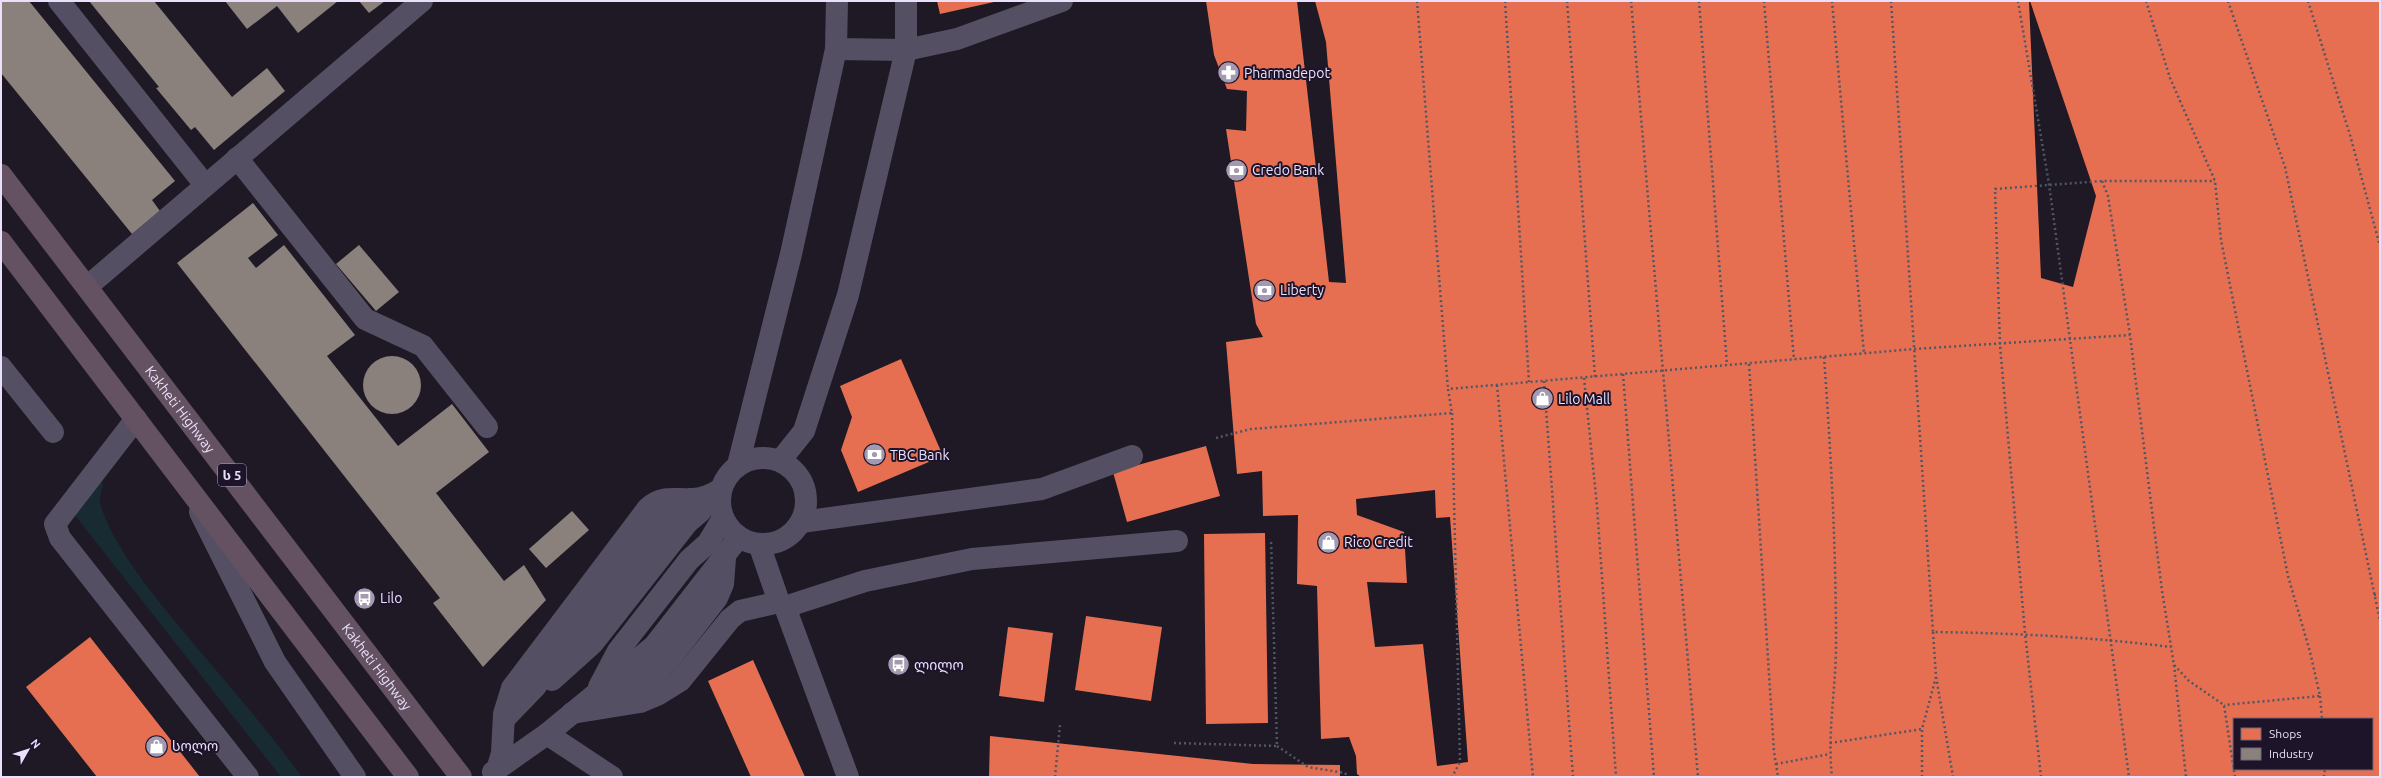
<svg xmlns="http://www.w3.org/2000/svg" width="2381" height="778" font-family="Ubuntu,'Noto Sans Georgian',sans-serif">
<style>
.green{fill:#192b32}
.shops{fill:#e76f51;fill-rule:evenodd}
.industry{fill:#8a817c}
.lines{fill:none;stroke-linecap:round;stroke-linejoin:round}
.path{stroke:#515666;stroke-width:2.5;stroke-dasharray:2 3;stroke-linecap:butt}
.minor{stroke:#554f64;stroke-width:22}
.highway{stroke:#645162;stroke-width:22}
.labels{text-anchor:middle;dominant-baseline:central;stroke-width:4;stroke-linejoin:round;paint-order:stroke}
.shield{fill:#1d142a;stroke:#aca3bd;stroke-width:1}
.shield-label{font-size:13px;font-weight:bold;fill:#eae0fc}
.poi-label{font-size:14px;fill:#eae0fc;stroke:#1d142a;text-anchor:start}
.street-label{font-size:14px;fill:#eae0fc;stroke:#1d142a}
</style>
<rect width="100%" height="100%" fill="#1e1925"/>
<path class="green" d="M97 476 103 485C102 490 99 498 100 503 111 542 147 587 173 619 216 671 262 722 302 777H281L66 504Z"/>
<g class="shops">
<polygon points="937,1 994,1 994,2 940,14"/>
<path d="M1206 1H1297L1329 282 1346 283 1326 42 1315 1H2029L2041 278 2073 287 2096 196 2030 1H2380V777H1361L1357 774 1356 756 1349 737 1321 739 1317 586 1297 584 1298 515 1263 516 1262 471 1237 474 1226 342 1263 337 1256 324 1226 129 1246 131 1247 91 1227 89 1214 55ZM1435 490 1436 518 1450 517 1468 762 1437 766 1423 644 1375 647 1367 582 1407 583 1404 532 1357 515 1356 499ZM2234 719H2372V769H2234Z"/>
<polygon points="901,359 943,456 858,492 841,450 852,417 840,386"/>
<polygon points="1206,446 1220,496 1127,522 1113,472"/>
<polygon points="1265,533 1268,723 1206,724 1204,534"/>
<polygon points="1086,616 1162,627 1151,701 1075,690"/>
<polygon points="1008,627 1053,633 1044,702 999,696"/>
<polygon points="90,637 200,777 97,777 26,687"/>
<polygon points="753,660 805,777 751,777 708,681"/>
<polygon points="990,736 1253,764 1340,765 1340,777 989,777"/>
</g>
<g class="industry">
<polygon points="1,1 29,1 175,181 152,200 160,211 132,234 1,73"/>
<polygon points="89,1 154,1 232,97 267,68 285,91 214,150 195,127 191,130 156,88 159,87"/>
<polygon points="225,1 338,1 298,33 277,6 247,29"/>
<polygon points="359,1 385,1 369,13"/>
<polygon points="253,203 278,235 248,258 256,268 284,245 355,335 327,356 398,446 452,404 489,452 436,493 504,581 524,565 546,600 483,667 433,603 440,598 177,263"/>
<polygon points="359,245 399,292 376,311 336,264"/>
<circle cx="392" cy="385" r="29"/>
<polygon points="572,511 589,530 546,568 529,549"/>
</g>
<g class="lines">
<g class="path">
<polyline points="1417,1 1448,389"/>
<polyline points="1505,1 1529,382"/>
<polyline points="1567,1 1595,377"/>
<polyline points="1631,1 1698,777"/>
<polyline points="1699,1 1727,365"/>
<polyline points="1764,1 1794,360"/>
<polyline points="1832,1 1864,354"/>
<path d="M1891 1 1933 632C2013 633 2091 637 2171 647"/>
<polyline points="2018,1 2049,184 2129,777"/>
<polyline points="2146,1 2170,78 2215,181 2221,240 2288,576 2310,652 2320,696 2224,705"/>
<polyline points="2228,1 2285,167 2380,621"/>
<polyline points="2308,1 2350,135 2380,246"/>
<polyline points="2102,181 2108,196 2130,335 2162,591 2174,665 2189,681 2224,705 2235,777"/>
<path d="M1824 357C1831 453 1836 548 1836 644 1836 689 1827 733 1832 777"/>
<polyline points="1749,364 1774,752 1778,777"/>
<polyline points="1623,374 1654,777"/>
<polyline points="1584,378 1597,506 1616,777"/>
<polyline points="1544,381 1573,777"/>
<polyline points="1497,385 1533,777"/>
<polyline points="1452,413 1460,762 1452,777"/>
<polyline points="1216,438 1251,429 1452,413 1448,389 1914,349 2130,335"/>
<polyline points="2374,595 2380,594"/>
<polyline points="1933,632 1936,676 1953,777"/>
<polyline points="2174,665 2186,777"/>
<polyline points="2320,696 2322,719"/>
<polyline points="1174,743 1277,746 1271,539"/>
<polyline points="1830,743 1922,729"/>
<polyline points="1277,746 1308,767 1345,773 1348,777"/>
<polyline points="1776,764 1830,754"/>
<polyline points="1055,777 1060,725"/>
<polyline points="1922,777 1922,729 1936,677"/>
<polyline points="2041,777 2025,633 2000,345 1995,189 2102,181 2215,181"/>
<polyline points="2324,777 2325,769"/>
</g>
<g class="minor">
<polyline points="59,1 205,185"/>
<polyline points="836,49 906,50 957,39 1062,1"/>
<polyline points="237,158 365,319 423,346 487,427"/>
<polyline points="88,286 422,1"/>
<polyline points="1,367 53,432"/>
<polyline points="136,419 55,524 60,538 248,777"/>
<circle cx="763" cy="501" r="43"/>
<polyline points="780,461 804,431 848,295 906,50 906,1"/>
<polyline points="738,465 791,254 836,49 837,1"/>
<polyline points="200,512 275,662 355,777"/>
<polyline points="801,522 1042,489 1132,456"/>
<polyline points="759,544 779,602 785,607 848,777"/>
<polyline points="785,607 865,581 972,559 1177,541"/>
<polyline points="552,680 593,643 688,522 701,511 705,497"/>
<polyline points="599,687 618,651 689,560 708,543 723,518"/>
<polyline points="609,704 666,664 717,598 723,584 725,558"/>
<polyline points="572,713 640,702 659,694 680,681 730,619 740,611 779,602"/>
<polyline points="506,717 535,687 660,523 674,508 692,499"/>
<polyline points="547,734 612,777"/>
<path d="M497 770 502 753 504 714 512 688 648 508C662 495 675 500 692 499 703 499 712 494 721 489"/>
<polyline points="493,772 547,734 654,646 739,537"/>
</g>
<g class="highway">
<path id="s1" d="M1 175 461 777"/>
<polyline points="1,242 408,777"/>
</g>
</g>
<defs>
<symbol id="pharmacy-disc" viewBox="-11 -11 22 22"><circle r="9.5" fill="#a39ab1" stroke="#1d142a"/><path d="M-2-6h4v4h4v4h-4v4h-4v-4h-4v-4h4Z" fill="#fff"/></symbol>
<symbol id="bank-disc" viewBox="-11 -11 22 22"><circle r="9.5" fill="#a39ab1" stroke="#1d142a"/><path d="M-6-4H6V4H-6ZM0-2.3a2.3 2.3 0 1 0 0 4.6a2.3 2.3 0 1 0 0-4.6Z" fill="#fff"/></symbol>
<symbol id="shop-disc" viewBox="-11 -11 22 22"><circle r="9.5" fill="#a39ab1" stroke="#1d142a"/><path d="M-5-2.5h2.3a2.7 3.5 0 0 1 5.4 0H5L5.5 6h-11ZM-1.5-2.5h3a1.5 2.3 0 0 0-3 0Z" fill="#fff"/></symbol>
<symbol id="bus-disc" viewBox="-11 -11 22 22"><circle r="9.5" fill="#a39ab1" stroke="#1d142a"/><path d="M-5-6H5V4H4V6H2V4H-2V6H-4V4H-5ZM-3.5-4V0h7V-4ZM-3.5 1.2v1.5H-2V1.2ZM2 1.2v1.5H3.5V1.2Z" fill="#fff"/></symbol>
</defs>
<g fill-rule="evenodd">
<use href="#pharmacy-disc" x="1216" y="60" width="25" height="25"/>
<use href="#bank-disc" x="1224" y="158" width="25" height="25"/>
<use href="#bank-disc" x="1252" y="278" width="25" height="25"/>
<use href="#shop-disc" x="1530" y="386" width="25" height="25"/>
<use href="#bank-disc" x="862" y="442" width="25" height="25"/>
<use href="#shop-disc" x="1316" y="530" width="25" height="25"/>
<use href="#bus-disc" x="352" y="586" width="25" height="25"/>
<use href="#bus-disc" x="886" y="652" width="25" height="25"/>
<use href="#shop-disc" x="144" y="734" width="25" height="25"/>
</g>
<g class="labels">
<rect class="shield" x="218" y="464" width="28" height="22" rx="3"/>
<g class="shield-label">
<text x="232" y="475">ს 5</text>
</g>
<g class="poi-label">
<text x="1244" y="73">Pharmadepot</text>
<text x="1252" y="170">Credo Bank</text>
<text x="1280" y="290">Liberty</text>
<text x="1558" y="399">Lilo Mall</text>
<text x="890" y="455">TBC Bank</text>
<text x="1344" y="542">Rico Credit</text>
<text x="380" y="598">Lilo</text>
<text x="914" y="665">ლილო</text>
<text x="172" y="746">სოლო</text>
</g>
<g class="street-label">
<text stroke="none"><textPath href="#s1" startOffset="295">Kakheti Highway</textPath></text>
<text stroke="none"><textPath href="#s1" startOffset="619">Kakheti Highway</textPath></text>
</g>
</g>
<rect width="2381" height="778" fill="none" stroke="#eae0fc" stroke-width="4"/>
<rect x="2233" y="718" width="140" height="52" fill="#1d142a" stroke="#6f667e"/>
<rect x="2241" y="728" width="20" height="12" fill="#e76f51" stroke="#6f667e"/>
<text x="2269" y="738" font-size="12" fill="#eae0fc">Shops</text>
<rect x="2241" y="748" width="20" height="12" fill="#8a817c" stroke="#6f667e"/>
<text x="2269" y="758" font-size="12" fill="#eae0fc">Industry</text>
<g transform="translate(28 750) rotate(51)" stroke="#1d142a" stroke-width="3" paint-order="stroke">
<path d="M0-3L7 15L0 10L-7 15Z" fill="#eae0fc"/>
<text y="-6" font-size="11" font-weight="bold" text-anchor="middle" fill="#eae0fc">N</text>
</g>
</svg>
